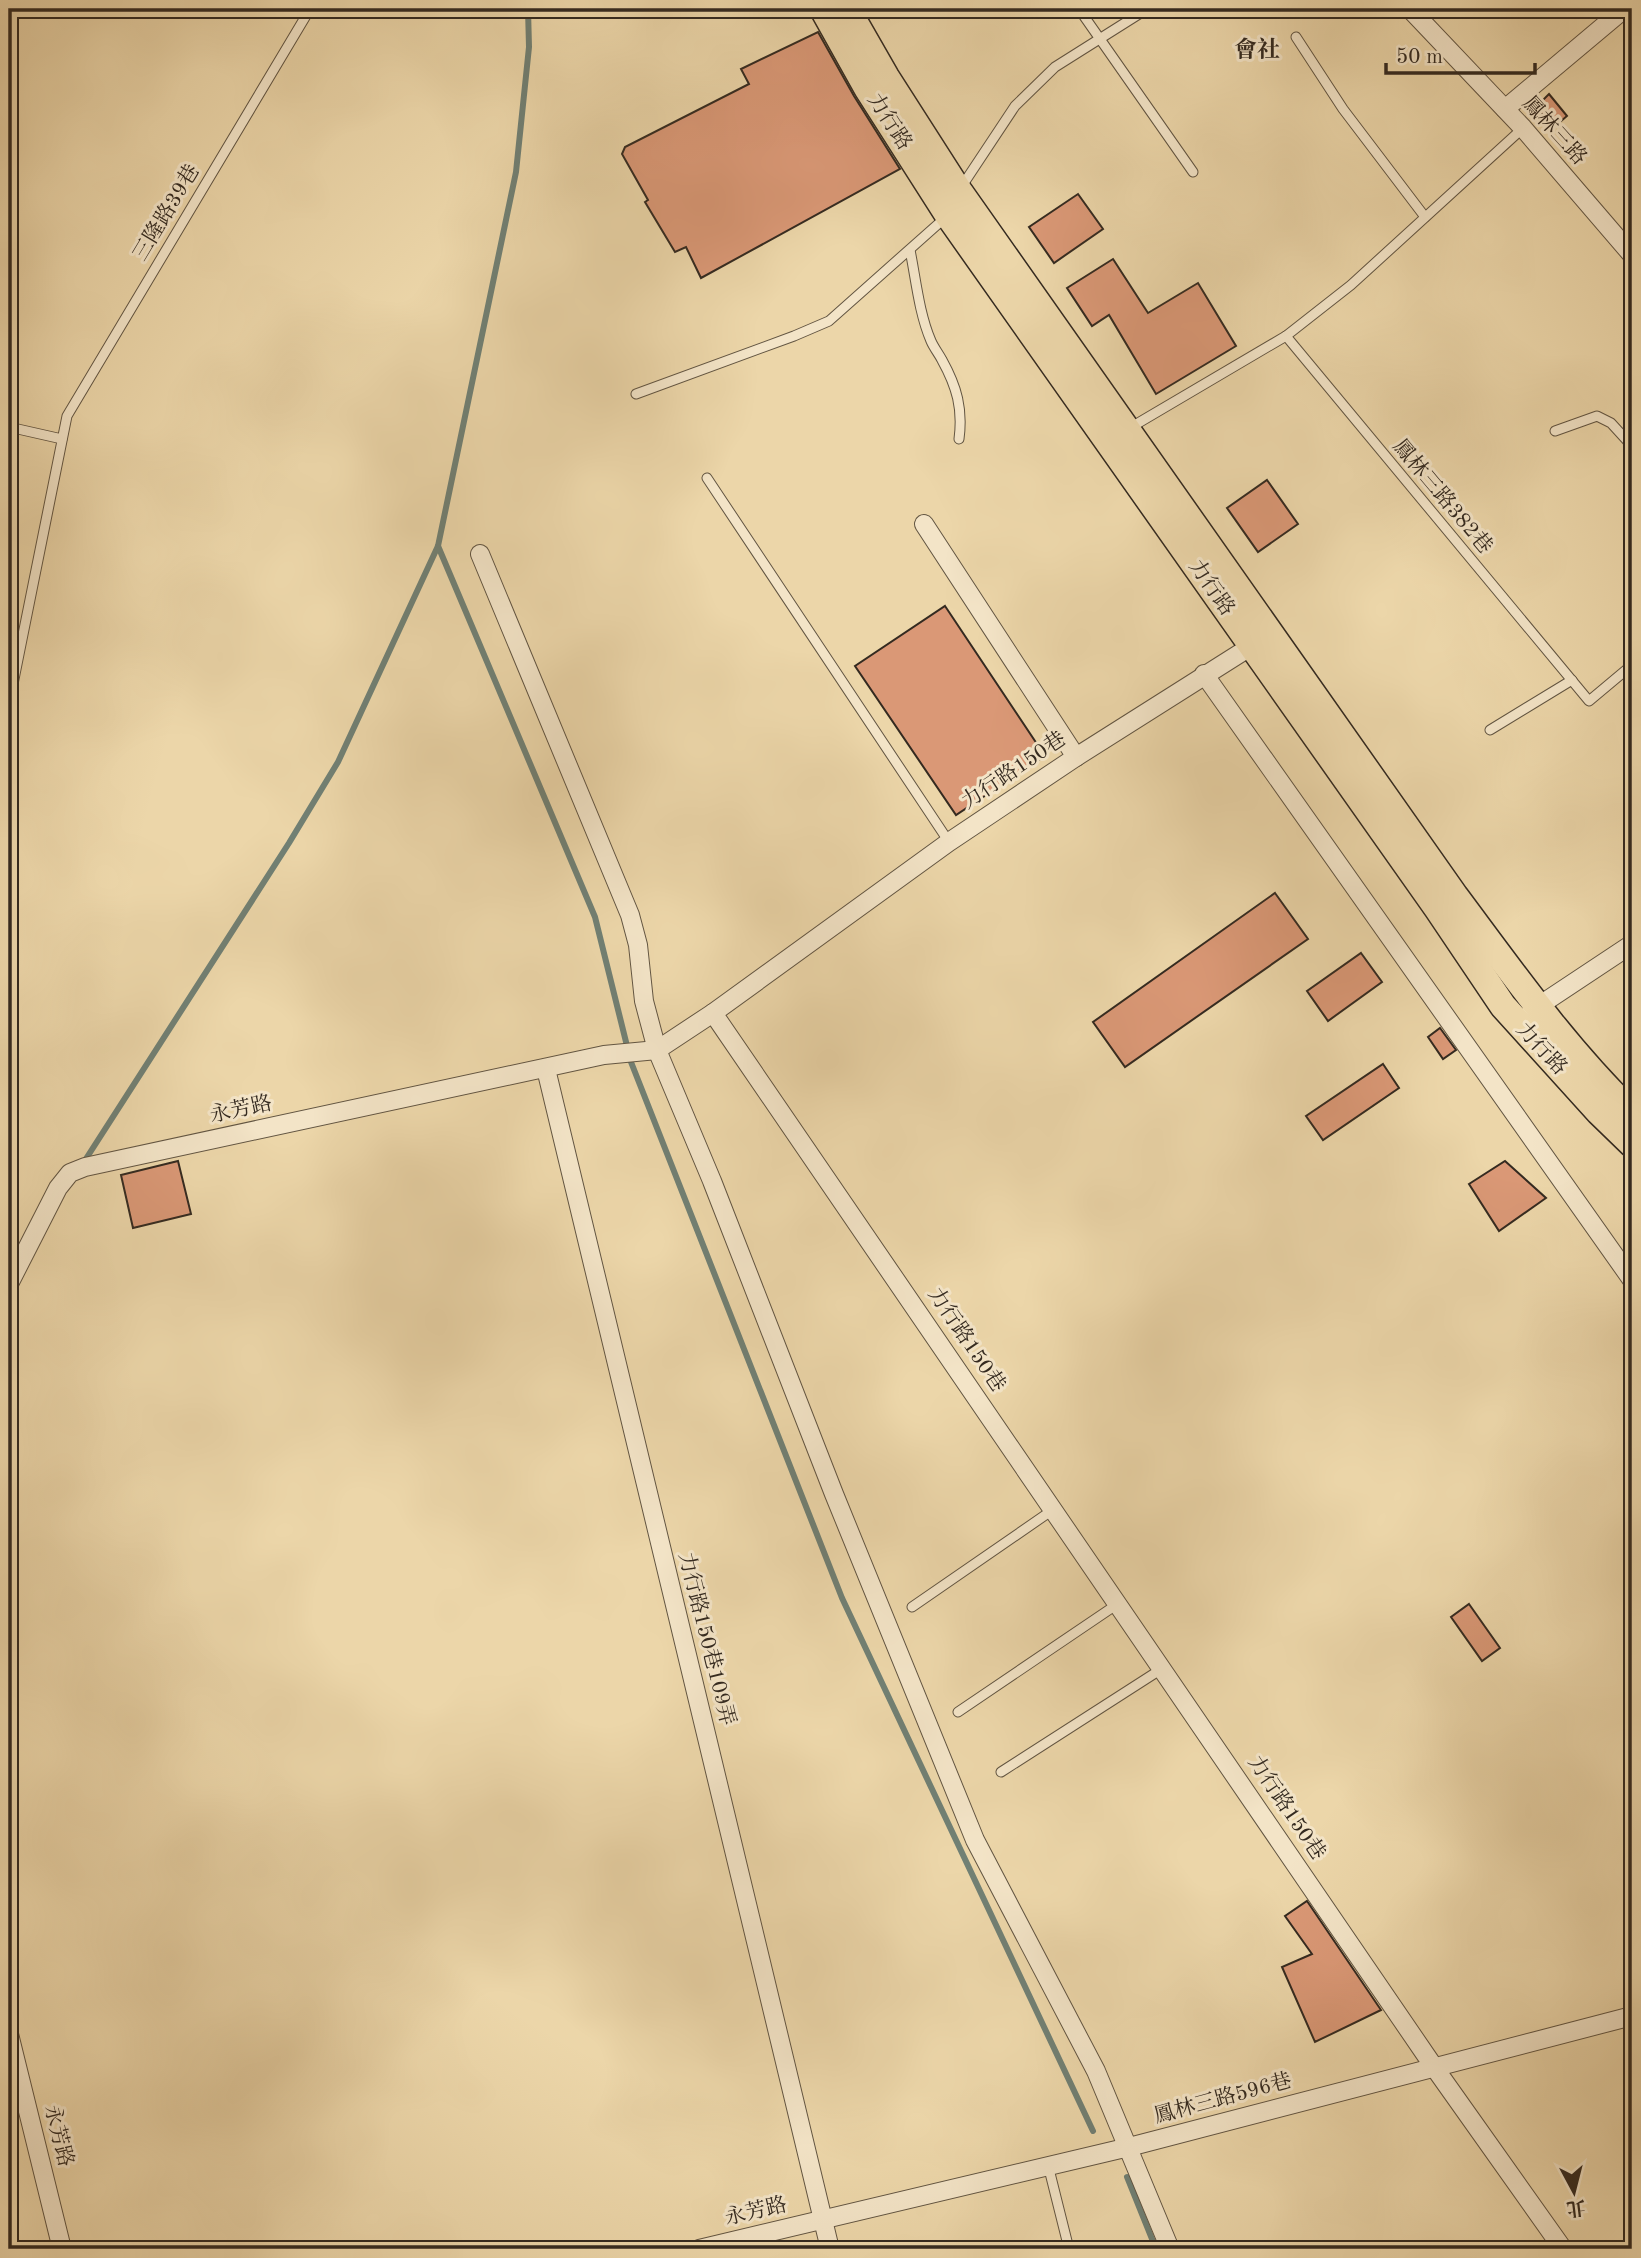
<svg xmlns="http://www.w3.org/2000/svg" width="1641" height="2258" font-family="'Old Standard TT','Noto Serif TC',serif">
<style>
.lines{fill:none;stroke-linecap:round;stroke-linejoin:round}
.stream{stroke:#718074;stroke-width:6}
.building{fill:#da9876;stroke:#342a20;stroke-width:2}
.service-casing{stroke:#625542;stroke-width:11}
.minor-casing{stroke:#625542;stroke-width:20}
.primary-casing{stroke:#342a20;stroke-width:29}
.service{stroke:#f3e4c7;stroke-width:9}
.minor{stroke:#f3e4c7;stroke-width:18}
.primary{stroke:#ecd6a9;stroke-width:26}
.labels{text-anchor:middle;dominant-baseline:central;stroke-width:6;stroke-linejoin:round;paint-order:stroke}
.street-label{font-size:21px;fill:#342a20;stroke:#f3e4c7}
.neighbourhood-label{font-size:23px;font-weight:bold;fill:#342a20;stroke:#f3e4c7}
</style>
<rect width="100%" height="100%" fill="#ecd6a9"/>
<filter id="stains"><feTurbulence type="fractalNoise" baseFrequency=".00286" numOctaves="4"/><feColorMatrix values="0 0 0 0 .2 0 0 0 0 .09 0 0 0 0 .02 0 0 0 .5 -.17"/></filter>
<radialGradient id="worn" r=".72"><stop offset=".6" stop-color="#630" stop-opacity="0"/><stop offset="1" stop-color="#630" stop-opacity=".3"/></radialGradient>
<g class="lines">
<g class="stream">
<polyline points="438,546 595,917 631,1062 842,1598 1093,2131"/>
<polyline points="82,1165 289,843 338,762 438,546 516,172 529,47 528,9"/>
<polyline points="1127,2177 1156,2249"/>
</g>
</g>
<g class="building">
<polygon points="818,32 854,96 900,169 701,278 686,247 675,252 645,202 648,200 622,154 625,147 749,84 741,69"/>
<polygon points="1549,94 1567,116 1553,128 1536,107"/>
<polygon points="1078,194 1103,229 1054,263 1029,227"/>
<polygon points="1113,259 1148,313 1198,283 1236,346 1156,394 1109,315 1092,326 1067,288"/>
<polygon points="1267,480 1298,524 1258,552 1227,508"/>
<polygon points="945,606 1045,756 956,815 855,666"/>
<polygon points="1275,893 1308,939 1125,1067 1093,1022"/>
<polygon points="1361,953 1382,982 1328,1021 1307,991"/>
<polygon points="1440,1028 1456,1050 1443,1059 1428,1037"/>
<polygon points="1383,1064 1399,1088 1323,1140 1306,1116"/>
<polygon points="178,1161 191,1214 133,1228 121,1175"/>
<polygon points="1505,1161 1546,1198 1499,1231 1469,1184"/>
<polygon points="1469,1604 1500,1648 1482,1661 1451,1617"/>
<polygon points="1307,1901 1381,2010 1315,2042 1282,1967 1312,1954 1285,1916"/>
</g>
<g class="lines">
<defs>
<g id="service">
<polyline points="1079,9 1193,172"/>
<polyline points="1296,37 1343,109 1425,217"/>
<polyline points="960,189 1015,106 1055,67 1147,9"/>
<path d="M910 250C916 280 919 313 931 341 934 348 939 354 942 360 957 387 963 409 959 439"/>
<polyline points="1286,336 1589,701 1632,665"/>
<polyline points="636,394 794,336 829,321 946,217"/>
<polyline points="9,427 62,439"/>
<polyline points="1128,429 1286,336 1351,285 1523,128"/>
<polyline points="1555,431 1597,416 1611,423 1632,446"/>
<polyline points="707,478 949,842"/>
<polyline points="9,704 67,416 310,9"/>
<polyline points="1490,730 1572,680"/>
<polyline points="912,1607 1054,1509"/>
<polyline points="958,1712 1119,1603"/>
<polyline points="1001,1772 1163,1668"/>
<polyline points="1048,2165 1069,2249"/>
</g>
<g id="minor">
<polyline points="1410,9 1523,128 1632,255"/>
<polyline points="1505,109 1624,9"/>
<polyline points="924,524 1076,757"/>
<polyline points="480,554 630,915 638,945 644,1001 657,1050 712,1181 834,1494 975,1840 1096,2071 1170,2249"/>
<polyline points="1261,640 1076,757 949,842 713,1013 1434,2067 1563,2249"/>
<polyline points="1204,674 1632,1280"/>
<polyline points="1531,1011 1632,944"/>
<polyline points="546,1069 830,2249"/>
<polyline points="9,1284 58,1188 70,1173 85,1167 604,1055 657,1050 713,1013"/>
<polyline points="9,2034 62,2249"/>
<polyline points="699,2249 1129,2147 1632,2016"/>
</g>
<g id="primary">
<polyline points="823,9 867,88 948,215 1437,908 1503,1006 1599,1112 1632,1144"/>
<path d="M847 9 886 77 959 191 1455 896C1511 971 1565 1048 1632 1113"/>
</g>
</defs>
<use href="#service" class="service-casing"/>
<use href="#minor" class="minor-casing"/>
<use href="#primary" class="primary-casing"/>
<use href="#service" class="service"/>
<use href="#minor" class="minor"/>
<use href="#primary" class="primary"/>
</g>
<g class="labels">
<g class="street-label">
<text transform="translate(889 122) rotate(57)">力行路</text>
<text transform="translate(1554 131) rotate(48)">鳳林三路</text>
<text transform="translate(167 213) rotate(-59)">三隆路39巷</text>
<text transform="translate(1442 497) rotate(50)">鳳林三路382巷</text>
<text transform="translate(1211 588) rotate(55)">力行路</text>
<text transform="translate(1014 771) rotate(-34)">力行路150巷</text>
<text transform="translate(1541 1049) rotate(47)">力行路</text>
<text transform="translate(241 1110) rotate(-12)">永芳路</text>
<text transform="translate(966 1340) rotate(56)">力行路150巷</text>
<text transform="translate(706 1639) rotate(76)">力行路150巷109弄</text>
<text transform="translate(1286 1808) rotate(56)">力行路150巷</text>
<text transform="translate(1223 2099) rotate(-15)">鳳林三路596巷</text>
<text transform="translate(58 2136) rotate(76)">永芳路</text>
<text transform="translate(756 2212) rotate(-13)">永芳路</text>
</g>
<g class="neighbourhood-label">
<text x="1257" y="50">會社</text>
</g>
</g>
<rect width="1641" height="2258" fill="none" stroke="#ecd6a9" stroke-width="35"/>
<rect x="10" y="10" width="1620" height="2237" fill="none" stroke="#342a20" stroke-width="3.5"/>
<rect x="18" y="18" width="1606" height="2223" fill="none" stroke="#342a20" stroke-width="2"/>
<g transform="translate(1574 2192) rotate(173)" stroke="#f3e4c7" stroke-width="5" paint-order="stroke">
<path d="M0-5L12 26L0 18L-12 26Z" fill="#342a20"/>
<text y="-10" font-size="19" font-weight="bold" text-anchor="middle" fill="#342a20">北</text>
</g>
<path d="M1386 63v10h149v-10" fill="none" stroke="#342a20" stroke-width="3.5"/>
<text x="1396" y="63" font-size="21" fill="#342a20" stroke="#f3e4c7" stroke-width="5" paint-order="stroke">50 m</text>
<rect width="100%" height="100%" filter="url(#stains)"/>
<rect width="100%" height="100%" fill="url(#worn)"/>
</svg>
